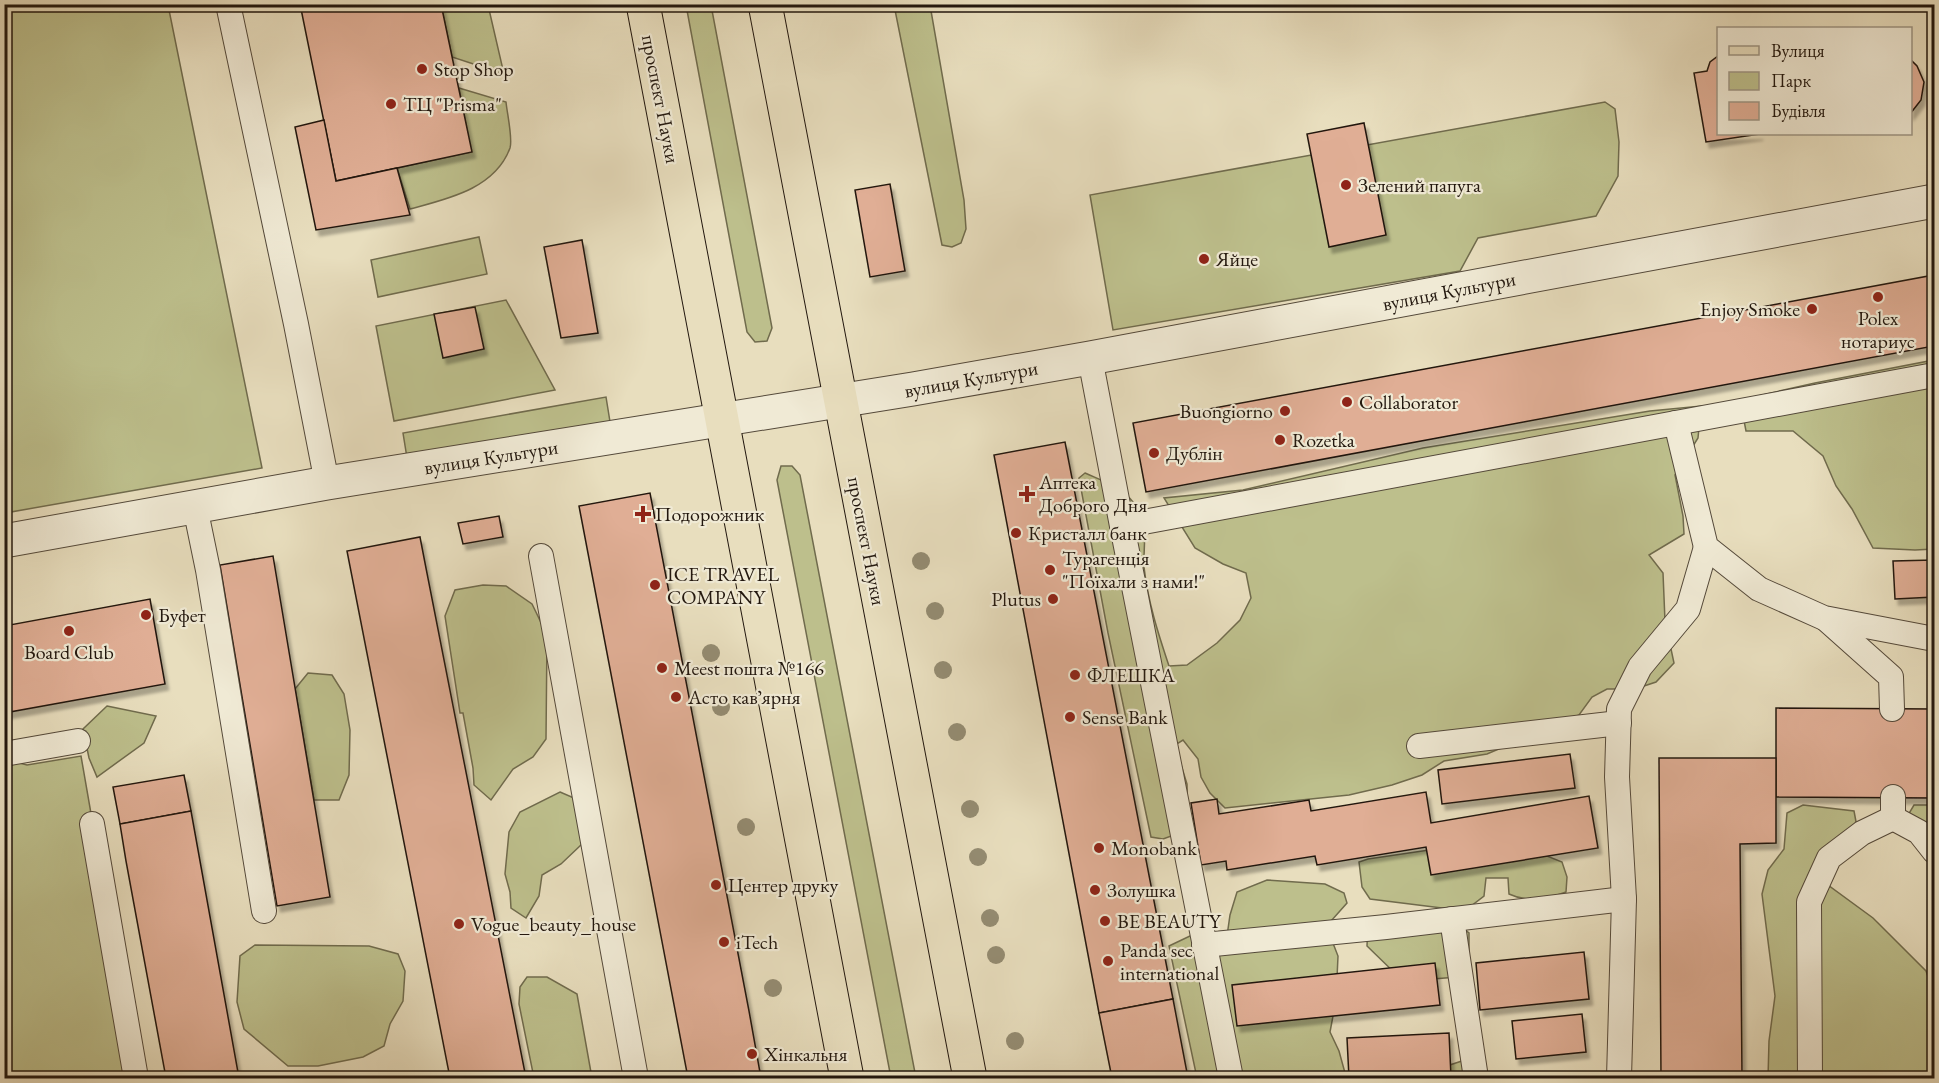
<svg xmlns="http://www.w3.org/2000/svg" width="1939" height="1083" font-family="'EB Garamond',serif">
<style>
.green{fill:#bdbf8c;stroke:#706b4d;stroke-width:1.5}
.building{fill:#e0ae95;stroke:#22170e;stroke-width:1.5;filter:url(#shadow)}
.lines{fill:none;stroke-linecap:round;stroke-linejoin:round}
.service-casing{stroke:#54493a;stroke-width:26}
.tertiary-casing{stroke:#54493a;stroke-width:35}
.primary-casing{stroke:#22170e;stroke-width:35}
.service{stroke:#f0ead5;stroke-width:24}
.tertiary{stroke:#f0ead5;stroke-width:33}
.primary{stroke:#e8debe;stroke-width:33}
.tree{fill:#948c72}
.poi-dot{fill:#8f2418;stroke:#f0ead5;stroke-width:2}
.labels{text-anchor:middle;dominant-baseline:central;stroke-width:4.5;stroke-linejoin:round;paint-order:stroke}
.poi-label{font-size:20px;fill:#22170e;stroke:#f0ead5;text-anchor:start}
.street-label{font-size:20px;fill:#22170e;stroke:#f0ead5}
</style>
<defs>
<filter id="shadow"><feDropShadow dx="3.5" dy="6" stdDeviation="1.5" flood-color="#0004"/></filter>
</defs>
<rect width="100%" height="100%" fill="#e8debe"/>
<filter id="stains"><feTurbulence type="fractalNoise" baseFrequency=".00333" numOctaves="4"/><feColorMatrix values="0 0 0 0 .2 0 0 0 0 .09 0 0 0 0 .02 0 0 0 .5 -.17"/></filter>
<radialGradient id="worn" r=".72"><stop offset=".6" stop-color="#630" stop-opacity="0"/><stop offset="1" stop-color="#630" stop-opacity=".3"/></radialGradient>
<g class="green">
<polygon points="4,5 168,5 262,468 5,513"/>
<polygon points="441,5 488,5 504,74 452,57"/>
<polygon points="686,5 711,5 772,328 767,341 755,342 747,332"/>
<polygon points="894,5 930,5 964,200 966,229 961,243 952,247 942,245"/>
<path d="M459 88 506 102C507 113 513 139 510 148 495 189 447 199 410 209L397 168 471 152Z"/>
<polygon points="1605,102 1615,109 1619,142 1618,176 1596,216 1478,238 1460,271 1113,330 1090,195"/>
<polygon points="479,237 487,274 378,297 371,260"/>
<polygon points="506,300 555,390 394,421 376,326"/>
<polygon points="1934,360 1934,549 1915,550 1873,548 1852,509 1836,486 1823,456 1793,431 1746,431 1740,400 1815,383"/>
<polygon points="606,397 611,428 408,464 403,433"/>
<path d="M1701 406 1698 438 1675 475 1683 516 1684 534 1649 555 1663 573 1665 621 1674 663 1656 682 1635 689H1607L1592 697 1579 715 1487 754 1444 761 1422 775 1392 785 1349 795 1225 808 1210 793 1201 777 1198 759 1183 740 1175 745 1187 784 1188 830 1163 839 1151 837 1108 633 1079 478 1085 473C1110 484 1126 488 1140 512 1148 526 1143 552 1144 567 1148 602 1158 633 1169 666L1187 665 1217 643 1240 620 1251 598 1246 573 1223 564 1195 548 1164 498 1243 490 1423 448 1650 411Z"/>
<polygon points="781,466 792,466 800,475 916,1078 891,1078 777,480"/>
<polygon points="483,585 506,586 532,604 547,635 546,739 533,757 513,769 491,800 474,785 473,768 463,713 460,713 445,616 455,590"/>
<polygon points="308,673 332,675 344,694 350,730 349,775 339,800 314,800 295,689"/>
<polygon points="107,706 156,716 144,743 97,777 89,758 83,729"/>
<polygon points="81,756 137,1078 5,1078 4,759 27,765"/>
<polygon points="560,792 574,798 582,844 561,864 542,875 539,896 526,918 511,908 510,892 505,874 509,832 520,812"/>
<polygon points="1803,805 1854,811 1857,827 1828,885 1873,918 1926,971 1934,993 1934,1078 1768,1078 1769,1041 1775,996 1762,894 1768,870 1784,849 1787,813"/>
<polygon points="1914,805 1934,805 1934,838 1908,815"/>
<path d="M1522 846 1562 862 1567 877 1566 892C1547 899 1528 903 1509 894L1508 878H1486L1484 896 1471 906 1442 908 1370 899 1362 887 1359 862 1368 859 1436 849Z"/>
<polygon points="1267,880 1325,884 1344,893 1347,903 1331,921 1331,938 1338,956 1336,1000 1330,1032 1339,1051 1345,1073 1363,1078 1197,1078 1169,946 1192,935 1227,936 1230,915 1237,892"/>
<polygon points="1442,913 1469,933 1469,953 1457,977 1421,980 1401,979 1367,946 1368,923"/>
<polygon points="255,945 369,946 398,954 405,971 403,1001 390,1024 384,1046 363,1057 318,1066 288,1066 244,1029 237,1002 240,956"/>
<polygon points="527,977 547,977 577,994 592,1078 534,1078 519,1004 520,987"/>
<polygon points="1468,1059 1474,1078 1410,1078"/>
</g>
<g class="building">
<polygon points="300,4 441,4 472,152 336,181"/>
<polygon points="1718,56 1718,134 1760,134 1706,142 1694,73 1707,71 1710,62"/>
<polygon points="1910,59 1917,66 1924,82 1921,100 1910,114"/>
<polygon points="324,120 336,181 397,168 410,215 316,230 295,127"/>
<polygon points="1364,123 1386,235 1329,247 1307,134"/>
<polygon points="890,184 905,271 870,277 855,190"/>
<polygon points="582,240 598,333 561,338 544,247"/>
<polygon points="1934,275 1934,346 1146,492 1133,423"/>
<polygon points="475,307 484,349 443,358 434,314"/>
<polygon points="1065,442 1173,999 1099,1013 994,455"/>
<polygon points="650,493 749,1011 761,1078 688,1078 579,506"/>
<polygon points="499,516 503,537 463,544 458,523"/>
<polygon points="420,537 425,563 526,1078 450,1078 347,551"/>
<polygon points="273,556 330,897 277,906 220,565"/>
<polygon points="1934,560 1934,597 1895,599 1893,561"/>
<polygon points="150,599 165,684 4,713 4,626"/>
<polygon points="1776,708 1934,709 1934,798 1776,797"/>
<polygon points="1570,754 1575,788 1442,804 1438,770"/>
<polygon points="1659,758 1776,758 1776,843 1740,844 1742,1078 1661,1078"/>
<polygon points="184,775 191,811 120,824 113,787"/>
<polygon points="1426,792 1431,823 1589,796 1598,848 1431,875 1426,847 1317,865 1315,856 1227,870 1226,861 1201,865 1191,803 1217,799 1219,814 1309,800 1311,811"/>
<polygon points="191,811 239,1078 166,1078 126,861 120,824"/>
<polygon points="1584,952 1589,999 1480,1010 1476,963"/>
<polygon points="1435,963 1440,1005 1237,1026 1232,985"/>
<polygon points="1173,999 1188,1078 1112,1078 1099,1013"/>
<polygon points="1582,1014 1586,1052 1516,1059 1512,1021"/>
<polygon points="1449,1033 1451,1077 1349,1078 1347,1038"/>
</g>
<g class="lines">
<defs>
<g id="service">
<polyline points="228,4 296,324 327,483"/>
<polyline points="1090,358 1122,526 1231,1078"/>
<polyline points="1676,423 1706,547 1759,589 1824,618 1934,639"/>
<polyline points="195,507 208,570 264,911"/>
<polyline points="1122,526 1934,375"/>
<polyline points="541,556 636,1078"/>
<polyline points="1826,619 1891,677 1892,709"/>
<polyline points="1419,746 1619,723"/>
<polyline points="4,754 78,741"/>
<polyline points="1893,797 1893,818"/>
<polyline points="1893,818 1919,832 1934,851"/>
<polyline points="92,824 136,1078"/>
<polyline points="1452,919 1476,1078"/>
<polyline points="1204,945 1386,927 1624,899"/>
<polyline points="1619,1078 1624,899 1617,777 1619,709 1640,667 1688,609 1706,547"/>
<polyline points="1810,1078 1809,902 1829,858 1862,833 1893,818"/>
</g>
<polyline id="tertiary" points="4,541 327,483 913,389 1090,358 1934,201"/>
<g id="primary">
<polyline points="643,4 847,1078"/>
<polyline points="765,4 970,1078"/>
</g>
</defs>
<use href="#service" class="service-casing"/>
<use href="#tertiary" class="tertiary-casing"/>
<use href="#primary" class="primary-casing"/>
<use href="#service" class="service"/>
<use href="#tertiary" class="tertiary"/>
<use href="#primary" class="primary"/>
</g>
<g class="tree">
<circle cx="921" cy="561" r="9"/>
<circle cx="935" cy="611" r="9"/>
<circle cx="711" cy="653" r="9"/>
<circle cx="943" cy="670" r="9"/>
<circle cx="721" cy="707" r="9"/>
<circle cx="957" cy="732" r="9"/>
<circle cx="970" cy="809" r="9"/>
<circle cx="746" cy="827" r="9"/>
<circle cx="978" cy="857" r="9"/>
<circle cx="990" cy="918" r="9"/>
<circle cx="996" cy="955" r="9"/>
<circle cx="773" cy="988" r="9"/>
<circle cx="1015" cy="1041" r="9"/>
</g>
<g class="poi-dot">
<circle cx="422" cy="69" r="6"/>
<circle cx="391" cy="104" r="6"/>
<circle cx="1346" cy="185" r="6"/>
<circle cx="1204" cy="259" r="6"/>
<circle cx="1878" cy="297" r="6"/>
<circle cx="1812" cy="309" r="6"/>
<circle cx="1347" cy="402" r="6"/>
<circle cx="1285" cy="411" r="6"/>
<circle cx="1280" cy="440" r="6"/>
<circle cx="1154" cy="453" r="6"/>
<path d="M1024 485h6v6h6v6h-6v6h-6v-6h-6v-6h6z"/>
<path d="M640 505h6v6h6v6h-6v6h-6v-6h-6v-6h6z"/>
<circle cx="1016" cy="533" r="6"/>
<circle cx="1050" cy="570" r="6"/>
<circle cx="655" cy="585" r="6"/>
<circle cx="1053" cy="599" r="6"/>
<circle cx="146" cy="615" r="6"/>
<circle cx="69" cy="631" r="6"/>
<circle cx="662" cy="668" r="6"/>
<circle cx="1075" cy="675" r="6"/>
<circle cx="676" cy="697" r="6"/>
<circle cx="1070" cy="717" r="6"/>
<circle cx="1099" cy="848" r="6"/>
<circle cx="716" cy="885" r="6"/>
<circle cx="1095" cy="890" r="6"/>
<circle cx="1105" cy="921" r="6"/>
<circle cx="459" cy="924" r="6"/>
<circle cx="724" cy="942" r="6"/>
<circle cx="1108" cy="961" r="6"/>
<circle cx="752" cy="1054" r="6"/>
</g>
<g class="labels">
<g class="poi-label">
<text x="434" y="69">Stop Shop</text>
<text x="403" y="104">ТЦ "Prisma"</text>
<text x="1358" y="185">Зелений папуга</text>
<text x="1216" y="259">Яйце</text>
<text x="1800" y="309" text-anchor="end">Enjoy Smoke</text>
<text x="1878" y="318" text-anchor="middle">Polex<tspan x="1878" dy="23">нотариус</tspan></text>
<text x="1359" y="402">Collaborator</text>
<text x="1273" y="411" text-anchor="end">Buongiorno</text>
<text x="1292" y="440">Rozetka</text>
<text x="1166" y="453">Дублін</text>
<text x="1039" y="482">Аптека<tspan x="1039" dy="23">Доброго Дня</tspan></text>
<text x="655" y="514">Подорожник</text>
<text x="1028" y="533">Кристалл банк</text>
<text x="1062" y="558">Турагенція<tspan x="1062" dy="23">"Поїхали з нами!"</tspan></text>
<text x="667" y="574">ICE TRAVEL<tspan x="667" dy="23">COMPANY</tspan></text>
<text x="1041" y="599" text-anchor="end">Plutus</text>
<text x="158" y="615">Буфет</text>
<text x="69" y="652" text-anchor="middle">Board Club</text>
<text x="674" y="668">Meest пошта №166</text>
<text x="1087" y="675">ФЛЕШКА</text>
<text x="688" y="697">Асто кавʼярня</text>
<text x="1082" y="717">Sense Bank</text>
<text x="1111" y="848">Monobank</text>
<text x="728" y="885">Центер друку</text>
<text x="1107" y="890">Золушка</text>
<text x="1117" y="921">BE BEAUTY</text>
<text x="471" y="924">Vogue_beauty_house</text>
<text x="736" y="942">iTech</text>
<text x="1120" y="950">Panda sec<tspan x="1120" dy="23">international</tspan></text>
<text x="764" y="1054">Хінкальня</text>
</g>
<g class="street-label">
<text transform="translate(661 99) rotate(79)">проспект Науки</text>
<text transform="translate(1449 291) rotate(-11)">вулиця Культури</text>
<text transform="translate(971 379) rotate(-10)">вулиця Культури</text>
<text transform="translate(491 457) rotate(-9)">вулиця Культури</text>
<text transform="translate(867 541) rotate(79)">проспект Науки</text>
</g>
</g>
<rect width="1939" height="1083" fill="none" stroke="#e8debe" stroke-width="24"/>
<rect x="6" y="6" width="1927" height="1071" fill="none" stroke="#22170e" stroke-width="3"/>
<rect x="12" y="12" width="1915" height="1059" fill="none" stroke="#22170e" stroke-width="1.5"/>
<rect x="1717" y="27" width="195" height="108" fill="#f0ead5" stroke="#9e9685" stroke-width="1.5"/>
<rect x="1729" y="46" width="30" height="9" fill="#e8debe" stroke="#9e9685" stroke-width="1.5"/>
<text x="1771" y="57" font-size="18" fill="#22170e">Вулиця</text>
<rect x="1729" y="72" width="30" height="18" fill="#bdbf8c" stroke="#9e9685" stroke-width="1.5"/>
<text x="1771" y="87" font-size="18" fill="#22170e">Парк</text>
<rect x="1729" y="102" width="30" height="18" fill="#e0ae95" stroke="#9e9685" stroke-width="1.5"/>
<text x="1771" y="117" font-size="18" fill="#22170e">Будівля</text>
<rect width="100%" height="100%" filter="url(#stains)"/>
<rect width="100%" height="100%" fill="url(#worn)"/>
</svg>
